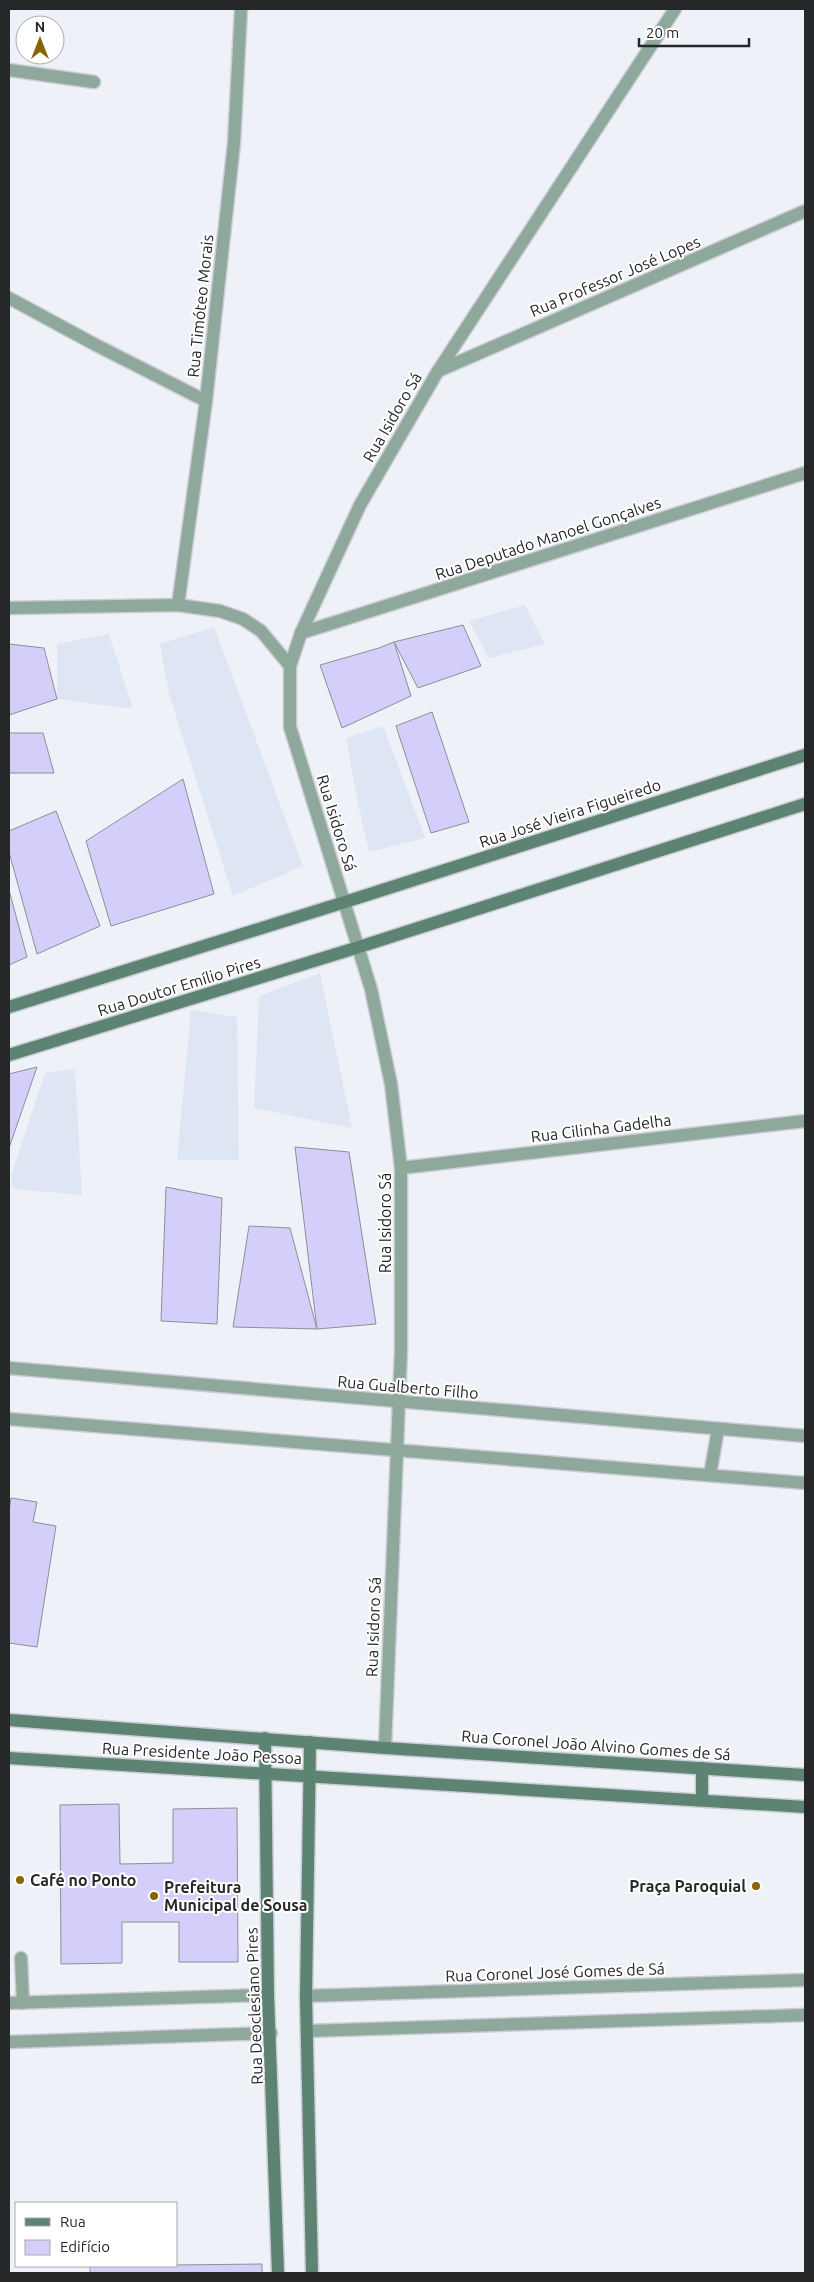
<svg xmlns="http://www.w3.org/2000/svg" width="814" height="2282" font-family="Ubuntu,sans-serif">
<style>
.built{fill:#dde6f2}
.building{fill:#d3cffa;stroke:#8f8e95}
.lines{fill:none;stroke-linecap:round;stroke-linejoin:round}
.street-casing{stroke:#cacdd3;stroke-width:15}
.secondary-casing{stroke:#cacdd3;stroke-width:15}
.street{stroke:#8ea89c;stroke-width:12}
.secondary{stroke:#5d8472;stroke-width:12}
.poi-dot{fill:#886500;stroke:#fff;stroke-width:2}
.labels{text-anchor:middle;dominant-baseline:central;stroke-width:4;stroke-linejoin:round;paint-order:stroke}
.street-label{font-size:16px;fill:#262729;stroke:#fff}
.poi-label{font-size:16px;font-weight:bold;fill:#262729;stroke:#fff;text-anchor:start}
</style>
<rect width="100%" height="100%" fill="#eef2f8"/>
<g class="built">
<polygon points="525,605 545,644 489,658 469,621"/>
<polygon points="214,627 303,866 233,896 169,694 160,644"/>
<polygon points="109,634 133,709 57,699 57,644"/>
<polygon points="383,726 425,838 369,852 358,804 346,738"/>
<polygon points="320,973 352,1128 254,1108 259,996"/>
<polygon points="191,1010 237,1017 239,1160 177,1160"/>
<polygon points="75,1069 82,1195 13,1189 11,1176 45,1073"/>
</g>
<g class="building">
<polygon points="463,625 481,666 418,688 394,642"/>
<polygon points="394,642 411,696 342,728 320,665 379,648"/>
<polygon points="9,644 44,648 57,699 9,715"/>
<polygon points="432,712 469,822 431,833 396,726"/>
<polygon points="9,733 43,733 54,773 9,773"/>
<polygon points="183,779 214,894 111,926 86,841"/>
<polygon points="56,811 100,926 37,954 9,852 9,831"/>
<polygon points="9,890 27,957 9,965"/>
<polygon points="37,1067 9,1148 9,1074"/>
<polygon points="295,1147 349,1152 376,1324 317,1329"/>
<polygon points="166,1187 222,1198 217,1324 161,1321"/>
<polygon points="249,1226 290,1228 317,1329 233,1327"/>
<polygon points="11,1498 37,1502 33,1522 56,1526 37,1647 9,1643 9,1511"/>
<polygon points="119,1804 120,1864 173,1863 173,1809 237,1808 238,1962 179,1962 179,1922 122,1922 122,1963 61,1964 60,1805"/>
<polygon points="262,2264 262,2273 90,2273 90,2266"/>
</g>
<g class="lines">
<defs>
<g id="street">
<polyline points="9,70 94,82"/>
<polyline points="9,298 94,344 206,401"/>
<polyline points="438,371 805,211"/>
<polyline points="178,605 206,401 234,143 241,9"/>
<polyline points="9,608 178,605 220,611 243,619 261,631 290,666"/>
<polyline points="301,633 805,473"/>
<polyline points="401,1168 805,1121"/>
<polyline points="9,1368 805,1436"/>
<polyline points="9,1419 805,1483"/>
<polyline points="710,1475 718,1429"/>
<polyline points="385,1748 401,1350 401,1168 391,1084 371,989 290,727 290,666 301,633 360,505 438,371 675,9"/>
<polyline points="21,1958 23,2003"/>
<polyline points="306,1996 805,1980"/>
<polyline points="9,2003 268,1995"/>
<polyline points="307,2031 805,2015"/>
<polyline points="9,2042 271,2033"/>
</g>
<g id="secondary">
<polyline points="9,1007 345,902 805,755"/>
<polyline points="9,1055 359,947 805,804"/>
<polyline points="9,1720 385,1748 805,1775"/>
<polyline points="265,1738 268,1995 278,2273"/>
<polyline points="310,1742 306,1996 312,2273"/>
<polyline points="9,1758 805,1807"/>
<polyline points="702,1800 702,1768"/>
</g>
</defs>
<use href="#street" class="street-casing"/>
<use href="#secondary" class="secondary-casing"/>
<use href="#street" class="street"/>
<use href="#secondary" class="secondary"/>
</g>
<g class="poi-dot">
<circle cx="20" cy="1880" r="5"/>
<circle cx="756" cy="1886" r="5"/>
<circle cx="154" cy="1896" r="5"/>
</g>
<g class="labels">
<g class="street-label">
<text transform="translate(615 276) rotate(-23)">Rua Professor José Lopes</text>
<text transform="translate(200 306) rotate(-84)">Rua Timóteo Morais</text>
<text transform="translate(392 417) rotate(-60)">Rua Isidoro Sá</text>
<text transform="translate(548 538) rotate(-18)">Rua Deputado Manoel Gonçalves</text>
<text transform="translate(570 813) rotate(-18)">Rua José Vieira Figueiredo</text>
<text transform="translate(337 823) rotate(73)">Rua Isidoro Sá</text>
<text transform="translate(179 986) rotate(-17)">Rua Doutor Emílio Pires</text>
<text transform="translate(601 1128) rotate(-7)">Rua Cilinha Gadelha</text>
<text transform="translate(385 1223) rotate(-90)">Rua Isidoro Sá</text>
<text transform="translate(408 1387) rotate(5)">Rua Gualberto Filho</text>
<text transform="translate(373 1627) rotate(-88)">Rua Isidoro Sá</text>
<text transform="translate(596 1745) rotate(4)">Rua Coronel João Alvino Gomes de Sá</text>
<text transform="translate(202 1753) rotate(3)">Rua Presidente João Pessoa</text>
<text transform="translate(555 1972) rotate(-2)">Rua Coronel José Gomes de Sá</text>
<text transform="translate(254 2006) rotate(-92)">Rua Deoclesiano Pires</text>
</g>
<g class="poi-label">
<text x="30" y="1880">Café no Ponto</text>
<text x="746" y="1886" text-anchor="end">Praça Paroquial</text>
<text x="164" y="1887">Prefeitura<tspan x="164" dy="18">Municipal de Sousa</tspan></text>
</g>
</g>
<rect width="814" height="2282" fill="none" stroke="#262729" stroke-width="20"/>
<rect x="15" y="2202" width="162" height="65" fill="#ffffff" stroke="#a8a9a9"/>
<rect x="25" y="2218" width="25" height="8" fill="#5d8472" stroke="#a8a9a9"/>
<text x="60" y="2227" font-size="15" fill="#262729">Rua</text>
<rect x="25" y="2240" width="25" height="15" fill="#d3cffa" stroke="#a8a9a9"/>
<text x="60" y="2252" font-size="15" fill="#262729">Edifício</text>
<g transform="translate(40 40)"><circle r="24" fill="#ffffff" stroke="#a8a9a9"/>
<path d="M0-4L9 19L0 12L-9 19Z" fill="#886500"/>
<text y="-8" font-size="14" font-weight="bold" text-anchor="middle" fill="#262729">N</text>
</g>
<path d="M639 38v8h110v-8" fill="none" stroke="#262729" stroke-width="2.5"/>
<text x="646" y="38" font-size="15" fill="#262729" stroke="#ffffff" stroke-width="4" paint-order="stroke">20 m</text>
</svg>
